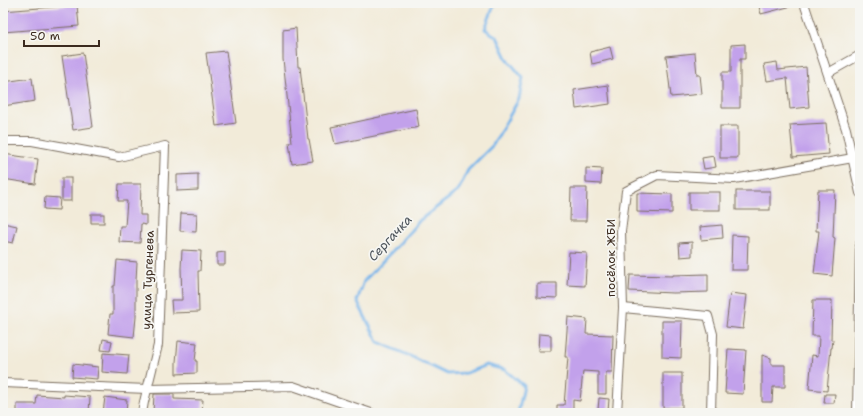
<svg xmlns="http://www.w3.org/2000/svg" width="863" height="416" font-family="'Shantell Sans',sans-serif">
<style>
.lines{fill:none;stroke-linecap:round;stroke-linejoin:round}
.stream{stroke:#78b5ea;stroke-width:3}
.building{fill:#c2a1eb}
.street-casing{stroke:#7b6e5f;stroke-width:10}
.street{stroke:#fff;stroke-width:8}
.labels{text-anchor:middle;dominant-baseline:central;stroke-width:3.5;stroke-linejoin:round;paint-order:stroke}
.street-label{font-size:12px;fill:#3b2a1e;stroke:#f6f6f2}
.water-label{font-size:13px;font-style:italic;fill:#4d545b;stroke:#f6f6f2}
</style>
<rect width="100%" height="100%" fill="#f6f6f2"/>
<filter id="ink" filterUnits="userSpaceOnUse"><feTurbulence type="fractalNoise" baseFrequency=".025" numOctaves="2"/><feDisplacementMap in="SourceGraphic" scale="8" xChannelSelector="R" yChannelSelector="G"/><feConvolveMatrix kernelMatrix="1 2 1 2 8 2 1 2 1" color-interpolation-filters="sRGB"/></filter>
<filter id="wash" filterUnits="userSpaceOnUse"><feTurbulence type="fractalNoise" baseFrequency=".012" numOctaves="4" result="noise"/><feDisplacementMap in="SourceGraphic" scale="16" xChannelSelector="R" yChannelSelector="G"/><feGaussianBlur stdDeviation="0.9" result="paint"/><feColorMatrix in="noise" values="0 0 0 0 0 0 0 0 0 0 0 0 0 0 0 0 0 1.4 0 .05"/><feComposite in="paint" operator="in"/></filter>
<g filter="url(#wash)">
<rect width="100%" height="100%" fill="#f2ebd9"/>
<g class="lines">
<polyline class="stream" points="495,3 485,29 497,37 508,60 523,78 519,99 493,145 468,170 458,191 420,220 397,246 364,281 357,301 378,342 410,356 447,374 466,373 487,365 505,370 524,386 518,413"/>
</g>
<g id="blocks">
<g class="building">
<polygon points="758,3 792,3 792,6 761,14"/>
<polygon points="77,5 79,26 3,32 3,11"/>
<polygon points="296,28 298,67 300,67 308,139 309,139 313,161 292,164 289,142 292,142 283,59 283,30"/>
<polygon points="745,44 745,59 740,59 740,108 722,108 722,72 731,72 731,45"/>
<polygon points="610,47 613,59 592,64 590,52"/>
<polygon points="226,51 236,123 216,126 206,53"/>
<polygon points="83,53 93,127 73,130 62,56"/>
<polygon points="695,53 697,75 700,75 702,94 671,97 666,56"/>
<polygon points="777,62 778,70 806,67 809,107 790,109 787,78 767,81 764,64"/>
<polygon points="32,78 35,101 3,106 3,82"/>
<polygon points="608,85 610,104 576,109 574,90"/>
<polygon points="416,109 419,127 335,144 331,127 347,124"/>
<polygon points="826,123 829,154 793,157 790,125"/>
<rect x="720" y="126" width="18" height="32"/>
<polygon points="3,154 38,159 35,184 3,179"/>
<polygon points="714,156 716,167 704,169 702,158"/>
<polygon points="586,168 602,169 601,184 586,183"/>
<polygon points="198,174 198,190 177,191 177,175"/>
<rect x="62" y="178" width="9" height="23"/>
<polygon points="119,184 141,184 140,215 146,215 146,225 141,224 140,243 119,242 120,226 125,226 127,201 118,201"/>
<polygon points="571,188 587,188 586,221 570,221"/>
<polygon points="818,190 835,190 833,237 835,238 832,276 814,274 819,231 816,231"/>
<rect x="736" y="191" width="34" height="19"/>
<rect x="689" y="192" width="31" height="18"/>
<polygon points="637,193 672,194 672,213 637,212"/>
<polygon points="45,197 60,198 59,210 44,209"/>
<polygon points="181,213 197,214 196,232 180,231"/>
<rect x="91" y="214" width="13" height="9"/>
<polygon points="3,223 17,226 13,243 3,241"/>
<polygon points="722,225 723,238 701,240 700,227"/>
<polygon points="732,235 748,236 747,270 731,270"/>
<polygon points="692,242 692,256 680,257 679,243"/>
<polygon points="182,250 201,251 200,271 198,271 199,312 172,313 171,300 182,300 181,268"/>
<polygon points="225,252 225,265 217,265 217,253"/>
<polygon points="569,252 587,253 585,286 567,285"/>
<polygon points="117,260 137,262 136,280 136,317 134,337 108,334 110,314 113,314 113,286 115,286"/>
<polygon points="708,274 708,292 673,293 629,291 630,275 673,276 673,275"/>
<polygon points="537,283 557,283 557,298 537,297"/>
<polygon points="730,293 747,295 743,329 726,327"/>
<polygon points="813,300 832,300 831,340 833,340 832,348 831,348 827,391 809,389 812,355 818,356 819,336 812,336"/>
<polygon points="568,317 587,319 586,334 613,335 612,372 606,372 606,394 598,394 598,372 583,371 580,401 573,400 573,413 557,413 557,405 564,405 568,357 565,357"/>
<polygon points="662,321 682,321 681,358 662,357"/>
<polygon points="539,334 551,335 551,351 538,351"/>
<polygon points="103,339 112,341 110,351 101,350"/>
<polygon points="178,341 197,343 195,361 197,361 197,373 176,374 176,362"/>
<polygon points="728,349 746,350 743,394 725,393"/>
<polygon points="103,353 129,355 127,374 102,372"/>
<polygon points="762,355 771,358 771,365 785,365 785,387 773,387 772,402 762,402"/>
<polygon points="73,364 98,367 97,379 72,377"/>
<rect x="663" y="373" width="19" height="35"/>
<polygon points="154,394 174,394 174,399 203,400 202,412 174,411 174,413 153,413"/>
<polygon points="825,394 835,394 834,403 824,403"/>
<polygon points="37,395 64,397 64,395 90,397 89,413 17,413 17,404 36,404"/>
<polygon points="105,397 127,400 126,413 103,413"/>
<polygon points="599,398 609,399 608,411 598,410"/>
</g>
</g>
</g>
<g filter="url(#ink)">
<use href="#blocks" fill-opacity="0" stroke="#7b6e5f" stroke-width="1"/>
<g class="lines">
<defs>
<g id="street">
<polyline points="804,3 846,129 860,193"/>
<polyline points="828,73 860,55"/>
<polyline points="3,141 32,141 119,157 165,146 158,345 144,402 142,413"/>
<polyline points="623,308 708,316 713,334 711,413"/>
<polyline points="3,383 147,389 293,386 371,413"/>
<polyline points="617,413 623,308 621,231 626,191 657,175 734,179 853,158"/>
<polyline points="857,413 860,244"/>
</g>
</defs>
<use href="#street" class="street-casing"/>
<use href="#street" class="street"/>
</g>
</g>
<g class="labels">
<g class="street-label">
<text transform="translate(611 258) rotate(-90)">посёлок ЖБИ</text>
<text transform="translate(148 280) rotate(-88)">улица Тургенева</text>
</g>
<g class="water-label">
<text transform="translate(390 238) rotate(-47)">Сергачка</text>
</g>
</g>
<rect width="863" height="416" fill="none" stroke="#f6f6f2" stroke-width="16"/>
<path d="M24 40v6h75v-6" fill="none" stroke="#3b2a1e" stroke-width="2"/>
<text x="30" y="40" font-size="12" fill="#3b2a1e" stroke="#f6f6f2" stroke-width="3" paint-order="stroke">50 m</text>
</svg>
